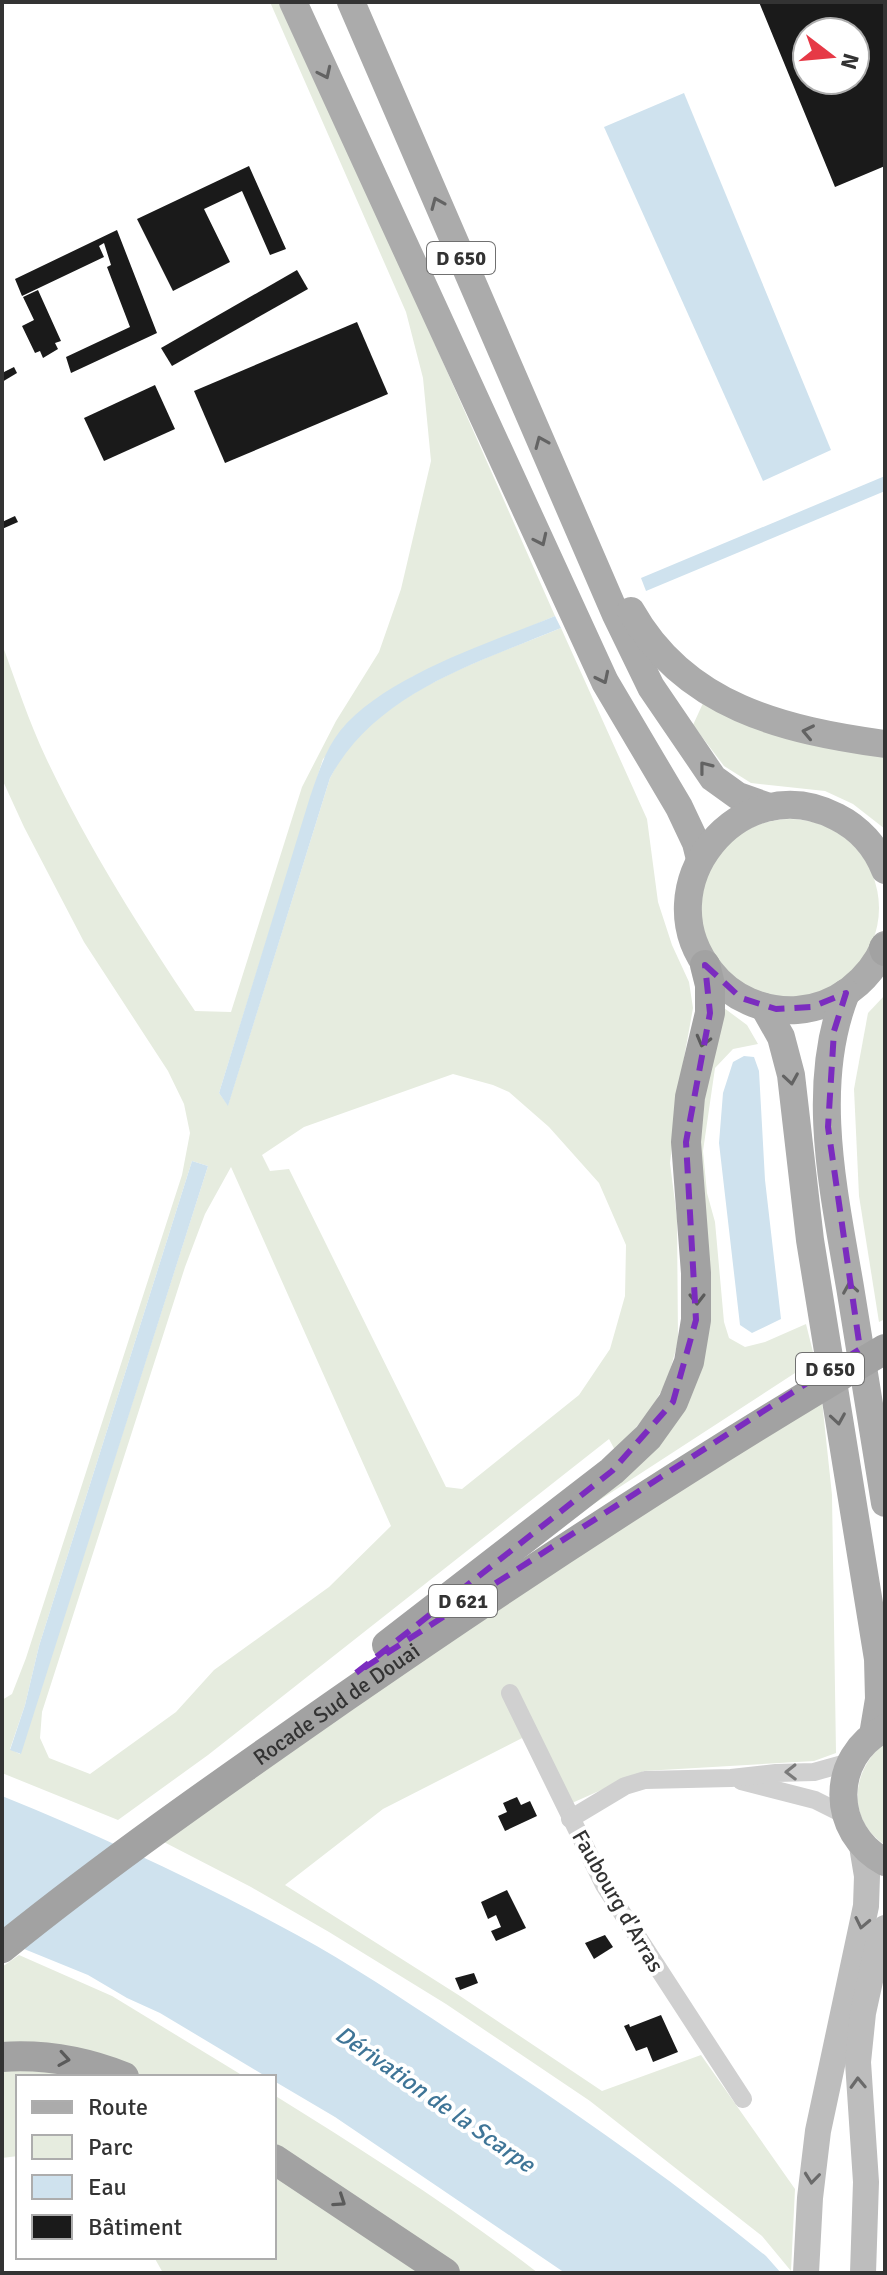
<svg xmlns="http://www.w3.org/2000/svg" width="887" height="2275" font-family="Signika,sans-serif">
<style>
.green{fill:#e6ecdf;fill-rule:evenodd}
.water{fill:#cfe2ee}
.building{fill:#1a1a1a;fill-rule:evenodd}
.lines{fill:none;stroke-linecap:round;stroke-linejoin:round}
.minor{stroke:#d0d0d0;stroke-width:18}
.secondary{stroke:#bdbdbd;stroke-width:26}
.primary{stroke:#ababab;stroke-width:28}
.trunk{stroke:#a2a2a2;stroke-width:30}
.oneway{stroke:#636363}
.oneway2{stroke:#5a5a5a}
.oneway3{stroke:#7a7a7a}
.oneway4{stroke:#6a6a6a}
.marked{fill:none;stroke:#7b2cbf;stroke-width:6;stroke-dasharray:16 10;stroke-linejoin:round}
.labels{text-anchor:middle;dominant-baseline:central;stroke-width:8;stroke-linejoin:round;paint-order:stroke}
.shield{fill:#fff;stroke:#707070;stroke-width:2}
.shield-label{font-size:20px;font-weight:bold;fill:#333}
.street-label{font-size:22px;fill:#333;stroke:#fff}
.water-label{font-size:24px;font-style:italic;fill:#3f7597;stroke:#fff}
</style>
<rect width="100%" height="100%" fill="#fff"/>
<g class="green">
<path d="M270 2H278L416 301 555 616 412 677 323 759 219 1093 228 1105 330 778C335 769 339 759 345 751 396 687 488 658 561 628L647 819 658 902 672 945 689 982 693 1008 679 1086 670 1163 677 1218 678 1342 667 1381 651 1409 616 1452 609 1439 208 1755 118 1820 2 1773V1700L12 1694 26 1658 182 1175 190 1133 184 1104 168 1071 84 942 24 827 2 779V644C16 682 29 722 46 758 88 847 140 929 195 1011L231 1012 302 787 336 721 379 652 401 589 431 461 423 378 406 312ZM453 1074 493 1085 509 1092 549 1127 599 1183 626 1245 625 1296 610 1349 579 1395 462 1489 446 1487 289 1169 270 1171 262 1155 304 1127ZM192 1161 208 1166 20 1754 10 1749 25 1705 39 1646ZM231 1167 391 1526 329 1587 214 1670 176 1712 90 1774 49 1758 40 1738 42 1712 185 1267 205 1214Z"/>
<polygon points="704,701 885,750 885,829 853,804 825,791 751,783 724,766 693,725"/>
<circle cx="790" cy="908" r="89"/>
<polygon points="885,995 885,1319 879,1322 859,1196 854,1089 868,1013"/>
<polygon points="720,1005 747,1025 758,1044 733,1049 715,1068 703,1151 707,1193 715,1222 724,1322 729,1338 745,1347 765,1342 806,1324 815,1360 592,1505 587,1504 680,1412 695,1152"/>
<polygon points="822,1401 832,1495 836,1753 814,1761 644,1771 572,1803 532,1733 383,1809 285,1885 460,1996 602,2091 701,2055 795,2189 791,2271 762,2236 590,2101 446,2004 329,1932 251,1887 160,1840 485,1612"/>
<path d="M885 1743V1845C846 1820 851 1769 885 1743Z"/>
<polygon points="19,1955 112,1996 245,2077 18,2077 18,2156 2,2158 2,1967"/>
<path d="M274 2095C364 2151 454 2208 538 2273H163L154 2257H274Z"/>
</g>
<g class="water">
<polygon points="684,93 831,450 763,481 604,127"/>
<polygon points="885,476 885,491 646,591 641,578"/>
<path d="M555 616 561 628C477 663 376 692 330 778L228 1106 219 1093 310 797C318 774 325 750 340 731 386 675 490 643 555 616Z"/>
<polygon points="744,1056 754,1057 759,1071 765,1180 781,1319 752,1333 740,1325 719,1143 723,1093 733,1062"/>
<polygon points="192,1161 208,1166 21,1754 10,1750 25,1705 39,1646"/>
<path d="M2 1796C103 1837 202 1883 297 1935 350 1964 401 1998 451 2031 560 2101 666 2175 766 2256L781 2273H565L335 2117 274 2081V2077H267L160 2013 127 1998 88 1975 2 1940Z"/>
</g>
<g class="building">
<path d="M759 2H885V166L835 187ZM807 32H855V80H807Z"/>
<polygon points="249,166 286,249 270,255 242,191 204,209 230,262 173,291 137,219"/>
<polygon points="117,230 157,333 71,373 66,357 130,327 107,267 111,265 104,243 99,246 104,257 22,296 15,279"/>
<polygon points="297,270 308,289 172,366 161,348"/>
<polygon points="38,290 61,341 55,343 58,349 43,358 40,351 35,353 22,326 34,320 23,297"/>
<polygon points="357,322 388,394 225,463 194,391"/>
<polygon points="14,367 17,373 2,382 2,373"/>
<polygon points="155,385 175,429 104,461 84,418"/>
<polygon points="15,516 18,522 2,529 2,522"/>
<polygon points="517,1797 521,1805 530,1801 537,1816 505,1831 498,1816 507,1812 503,1803"/>
<polygon points="507,1890 526,1928 496,1941 491,1931 501,1927 496,1915 488,1919 481,1902"/>
<polygon points="605,1935 613,1947 594,1959 585,1943"/>
<polygon points="474,1973 478,1983 460,1990 455,1978"/>
<polygon points="661,2015 678,2052 653,2062 647,2047 636,2051 624,2026 629,2024 630,2027"/>
</g>
<g class="lines">
<g class="minor">
<polyline points="510,1693 604,1885 743,2099"/>
<polyline points="741,1781 815,1800 845,1815"/>
<polyline points="570,1819 625,1786 645,1780 731,1778 776,1773 814,1772 850,1762"/>
</g>
<g class="secondary">
<polyline points="806,2273 810,2198 818,2131 866,1906 867,1876 862,1846"/>
<polyline points="863,2273 866,2182 858,2062 863,2013 877,1949 885,1928"/>
</g>
<g class="primary">
<polyline points="293,2 605,682 679,807 696,843 700,859"/>
<polyline points="351,2 616,615 651,687 713,778 738,796 769,807"/>
<path d="M631 611C685 707 784 730 885 744"/>
<path d="M885 870C876 847 859 828 837 817 740 766 642 887 711 972 731 998 764 1012 797 1010 836 1007 870 981 885 945"/>
<path d="M846 993C809 1085 834 1193 850 1287 861 1359 873 1431 885 1503"/>
<polyline points="764,1007 781,1037 791,1075 810,1240 878,1659 879,1699 873,1735"/>
<path d="M885 1728C829 1757 830 1833 885 1862"/>
</g>
<g class="trunk">
<polyline points="884,948 885,951"/>
<polyline points="387,1645 612,1471 648,1437 673,1402 689,1362 696,1320 696,1273 686,1142 690,1097 710,1013 710,985 705,965"/>
<path id="s1" d="M2 1948C112 1859 229 1778 345 1697 521 1575 700 1458 885 1349"/>
<path d="M2 2057C45 2054 84 2061 124 2077"/>
<polyline points="274,2159 445,2273"/>
</g>
</g>
<defs><path id="oneway-chevron" d="M-2-3.5L2.5 0L-2 3.5" fill="none" stroke-width="1.6" stroke-linecap="round" stroke-linejoin="round" transform="scale(2)"/></defs>
<g class="oneway">
<use href="#oneway-chevron" transform="translate(325 73) rotate(65)"/>
<use href="#oneway-chevron" transform="translate(437 203) rotate(-113)"/>
<use href="#oneway-chevron" transform="translate(541 442) rotate(-113)"/>
<use href="#oneway-chevron" transform="translate(541 540) rotate(65)"/>
<use href="#oneway-chevron" transform="translate(603 678) rotate(64)"/>
<use href="#oneway-chevron" transform="translate(808 732) rotate(-168)"/>
<use href="#oneway-chevron" transform="translate(705 767) rotate(-128)"/>
<use href="#oneway-chevron" transform="translate(791 1079) rotate(81)"/>
<use href="#oneway-chevron" transform="translate(850 1288) rotate(-99)"/>
<use href="#oneway-chevron" transform="translate(838 1419) rotate(81)"/>
</g>
<g class="oneway2">
<use href="#oneway-chevron" transform="translate(703 1041) rotate(105)"/>
<use href="#oneway-chevron" transform="translate(697 1299) rotate(90)"/>
<use href="#oneway-chevron" transform="translate(64 2059) rotate(9)"/>
<use href="#oneway-chevron" transform="translate(340 2201) rotate(34)"/>
</g>
<use class="oneway3" href="#oneway-chevron" transform="translate(791 1772) rotate(179)"/>
<g class="oneway4">
<use href="#oneway-chevron" transform="translate(862 1923) rotate(102)"/>
<use href="#oneway-chevron" transform="translate(858 2083) rotate(-92)"/>
<use href="#oneway-chevron" transform="translate(812 2178) rotate(96)"/>
</g>
<path class="marked" d="M705 965 741 998 776 1009 812 1007 846 993 834 1031 828 1127 860 1349 356 1673 612 1471 673 1402 696 1320 686 1142 710 1013Z"/>
<g class="labels">
<g class="shield">
<rect x="427" y="242" width="68" height="32" rx="6"/>
<rect x="796" y="1353" width="68" height="32" rx="6"/>
<rect x="429" y="1585" width="68" height="32" rx="6"/>
</g>
<g class="shield-label">
<text x="461" y="258">D 650</text>
<text x="830" y="1369">D 650</text>
<text x="463" y="1601">D 621</text>
</g>
<g class="street-label">
<text stroke="none"><textPath href="#s1" startOffset="414">Rocade Sud de Douai</textPath></text>
<text transform="translate(618 1901) rotate(60)">Faubourg d'Arras</text>
</g>
<g class="water-label">
<text transform="translate(435 2099) rotate(35)">Dérivation de la Scarpe</text>
</g>
</g>
<rect width="887" height="2275" fill="none" stroke="#333333" stroke-width="8"/>
<rect x="16" y="2075" width="260" height="184" fill="#ffffff" stroke="#adadad" stroke-width="2"/>
<rect x="32" y="2101" width="40" height="12" fill="#ababab" stroke="#adadad" stroke-width="2"/>
<text x="88" y="2115" font-size="24" fill="#333333">Route</text>
<rect x="32" y="2135" width="40" height="24" fill="#e6ecdf" stroke="#adadad" stroke-width="2"/>
<text x="88" y="2155" font-size="24" fill="#333333">Parc</text>
<rect x="32" y="2175" width="40" height="24" fill="#cfe2ee" stroke="#adadad" stroke-width="2"/>
<text x="88" y="2195" font-size="24" fill="#333333">Eau</text>
<rect x="32" y="2215" width="40" height="24" fill="#1a1a1a" stroke="#adadad" stroke-width="2"/>
<text x="88" y="2235" font-size="24" fill="#333333">Bâtiment</text>
<g transform="translate(831 56) rotate(106)"><circle r="38" fill="#ffffff" stroke="#adadad" stroke-width="2"/>
<path d="M0-6L14 30L0 20L-14 30Z" fill="#e63946"/>
<text y="-12" font-size="22" font-weight="bold" text-anchor="middle" fill="#333333">N</text>
</g>
</svg>
